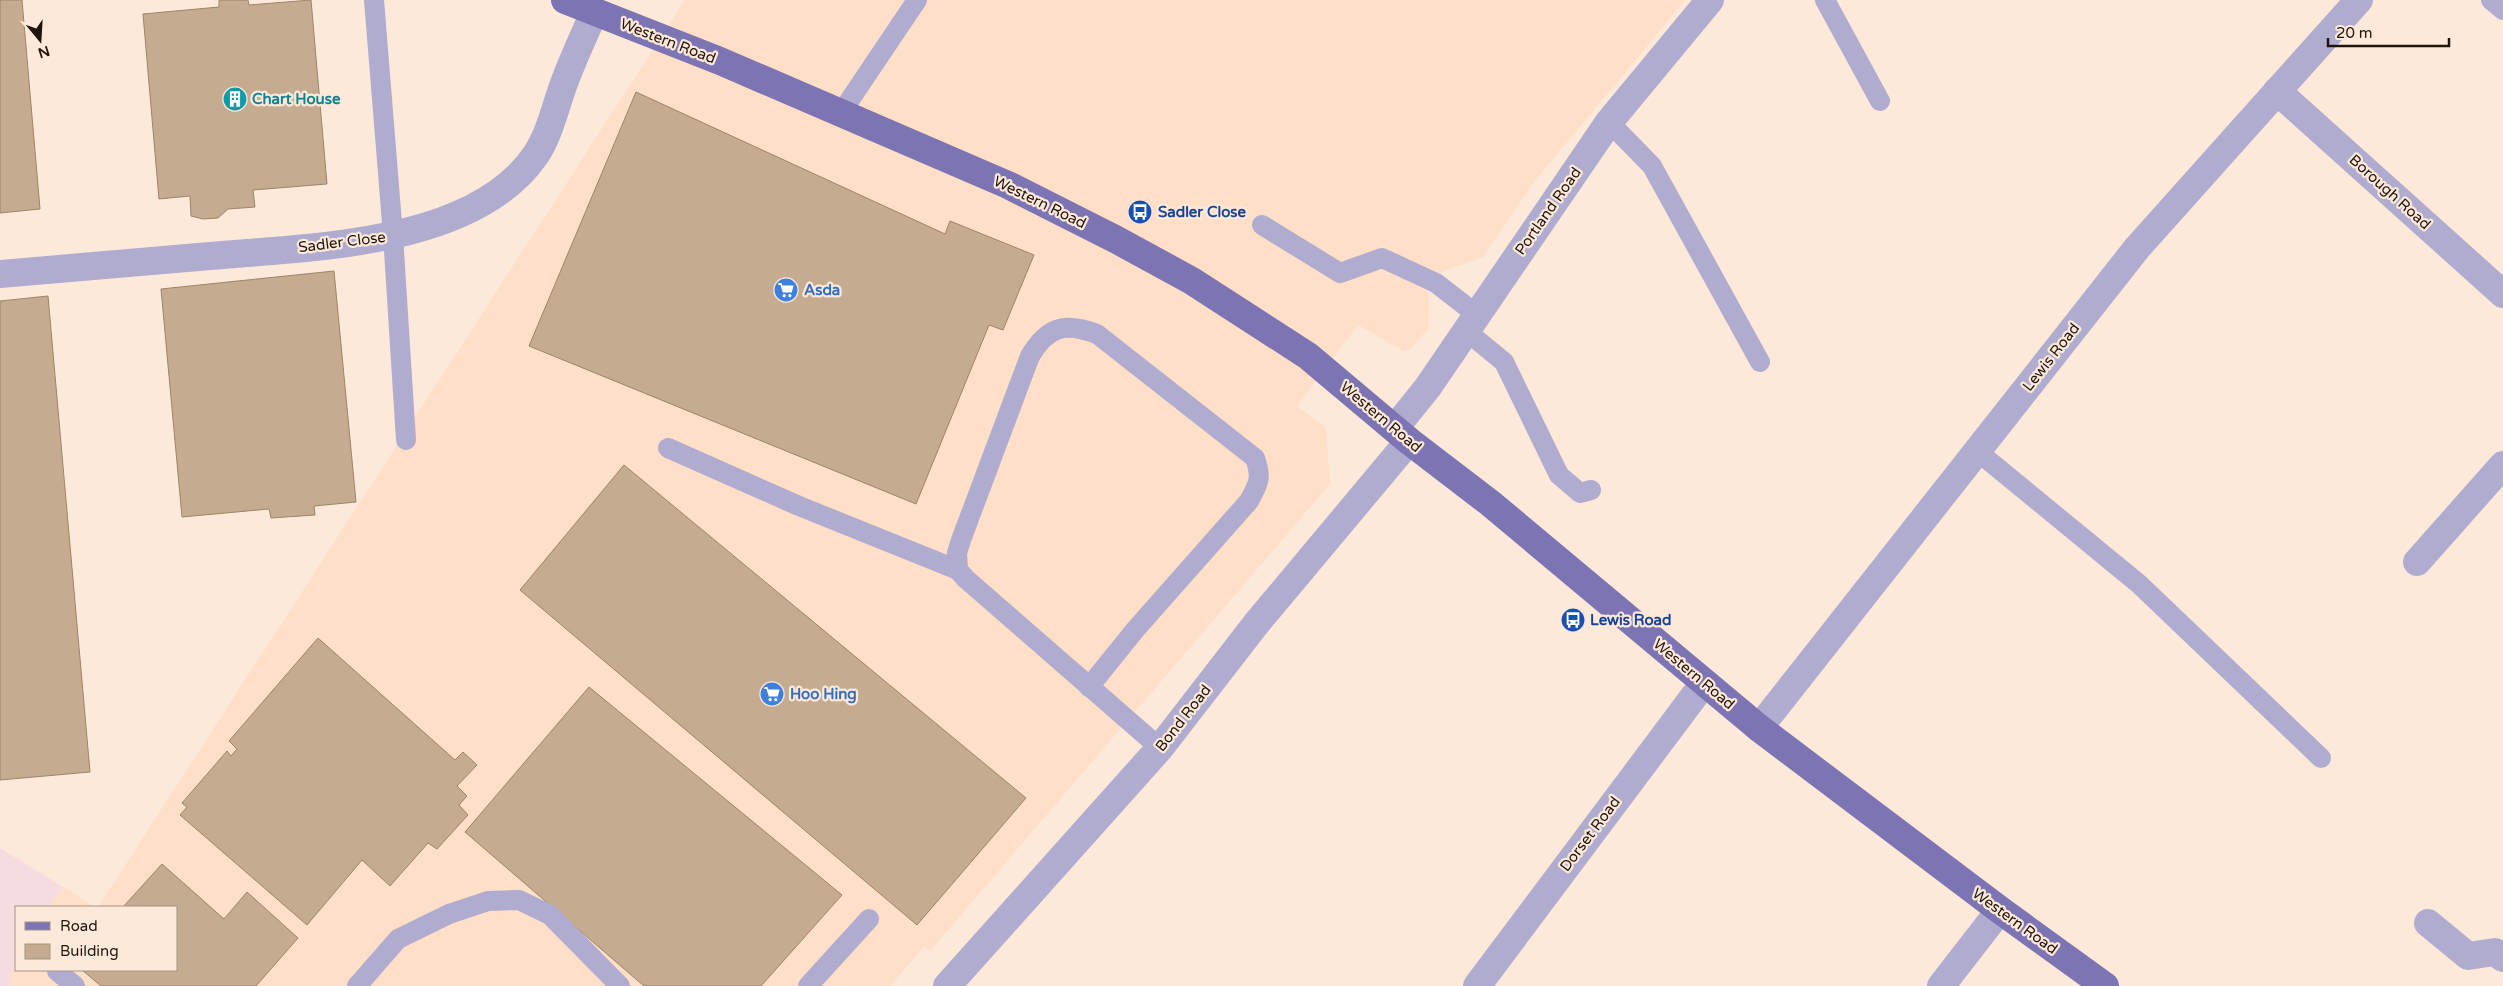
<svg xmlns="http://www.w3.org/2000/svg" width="2503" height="986" font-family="'Varela Round',sans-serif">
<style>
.built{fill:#ffdfc7}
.education{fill:#f6dce1}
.building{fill:#c5ab8f;stroke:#9d8469}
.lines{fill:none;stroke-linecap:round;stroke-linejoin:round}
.lane{stroke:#b0acd0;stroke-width:20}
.street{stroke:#b0acd0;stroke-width:28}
.primary{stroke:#7d74b3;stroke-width:28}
.labels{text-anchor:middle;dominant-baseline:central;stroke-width:4.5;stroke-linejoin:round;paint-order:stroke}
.street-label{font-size:15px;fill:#20150c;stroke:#fde9da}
.culture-label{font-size:15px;font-weight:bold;fill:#0d838f;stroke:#fde9da;text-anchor:start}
.transit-label{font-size:15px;font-weight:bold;fill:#164399;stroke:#fde9da;text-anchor:start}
.shop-label{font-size:15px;font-weight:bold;fill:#366cbe;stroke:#fde9da;text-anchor:start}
</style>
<rect width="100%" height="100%" fill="#fde9da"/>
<g class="built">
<polygon points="685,0 1685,0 1534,182 1483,257 1442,272 1429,291 1429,327 1412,348 1404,351 1358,325 1297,406 1326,427 1330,484 930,951 924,947 890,986 11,986 11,973 16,964 16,970 176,970 176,907 98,907"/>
<polygon points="63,887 95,907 50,907"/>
</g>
<polygon class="education" points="0,848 63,887 50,907 16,907 16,964 11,973 11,986 0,986"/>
<g class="building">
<polygon points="0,0 22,0 40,209 0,213"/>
<polygon points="219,0 248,0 249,5 311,0 327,184 253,190 255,207 228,209 218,218 203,219 191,216 190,196 159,199 143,14 219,7"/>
<polygon points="636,92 945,234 950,221 1034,255 1003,330 989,325 916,504 529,346"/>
<polygon points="334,271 356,502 314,506 315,515 271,518 269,509 182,517 161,289"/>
<polygon points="48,296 90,772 0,780 0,301"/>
<polygon points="624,465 1026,798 917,925 520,590"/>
<polygon points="318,638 455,760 463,752 477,765 457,786 467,796 459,805 468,815 437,849 428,843 390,886 362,860 307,925 180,815 187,807 182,803 227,751 231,756 237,749 229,741"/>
<polygon points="589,687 842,895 761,986 644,986 465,832"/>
<polygon points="162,864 224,919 247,892 298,938 256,986 101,986 82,970 176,970 176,907 123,907"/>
</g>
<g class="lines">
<g class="lane">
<polyline points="374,0 393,235 406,440"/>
<polyline points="1825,0 1880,101"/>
<polyline points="2491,0 2503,10"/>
<polyline points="841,113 917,0"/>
<polyline points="1609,122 1652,166 1760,362"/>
<polyline points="1262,225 1340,273 1382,258 1436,283 1476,314"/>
<polyline points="1465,330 1504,362 1559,475 1580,493 1591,490"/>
<polyline points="668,448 799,506 958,570"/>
<polyline points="1977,451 2139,584 2321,758"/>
<path d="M1089 687 1135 630 1249 501C1259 483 1262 478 1255 458L1097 334C1065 322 1048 326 1030 356L961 540 957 553 958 570 966 579 1160 748"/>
<polyline points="57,971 75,986"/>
<polyline points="357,986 398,939 449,914 488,901 519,900 550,915 620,986"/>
<polyline points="808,986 869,919"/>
</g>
<g class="street">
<polyline points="2277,91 2503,294"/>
<path d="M0 274C70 268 140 262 210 256 310 247 472 246 535 156 549 136 555 108 563 86 572 61 583 37 594 13"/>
<polyline points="1395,428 1428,387 1609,122 1710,0"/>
<polyline points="2417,562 2503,465"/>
<polyline points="1759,728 2137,248 2359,0"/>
<polyline points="2428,923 2468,956 2495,952 2503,958"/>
<polyline points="947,986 1160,748 1256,624 1409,441"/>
<polyline points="1477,986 1704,683"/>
<polyline points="1941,986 2000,910"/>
</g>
<polyline class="primary" points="565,0 720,61 1008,185 1117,240 1192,281 1308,356 1409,441 1490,503 1759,728 2000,910 2105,986"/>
</g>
<defs>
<symbol id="building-disc" viewBox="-11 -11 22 22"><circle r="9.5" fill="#0f9aa8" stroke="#fde9da"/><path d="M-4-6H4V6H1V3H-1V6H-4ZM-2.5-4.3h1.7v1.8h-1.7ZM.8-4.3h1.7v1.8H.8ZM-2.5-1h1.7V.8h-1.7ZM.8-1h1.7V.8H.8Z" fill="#fff"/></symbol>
<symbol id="bus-disc" viewBox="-11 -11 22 22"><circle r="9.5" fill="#1a4fb4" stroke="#fde9da"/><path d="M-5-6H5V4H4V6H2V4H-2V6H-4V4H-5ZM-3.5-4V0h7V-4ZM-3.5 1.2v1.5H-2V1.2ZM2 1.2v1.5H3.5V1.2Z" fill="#fff"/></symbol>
<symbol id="supermarket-disc" viewBox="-11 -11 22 22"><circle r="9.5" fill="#3f7fe0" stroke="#fde9da"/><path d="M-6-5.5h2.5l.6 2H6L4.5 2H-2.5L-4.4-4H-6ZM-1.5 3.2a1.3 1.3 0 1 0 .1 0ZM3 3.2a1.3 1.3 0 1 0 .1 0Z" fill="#fff"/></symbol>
</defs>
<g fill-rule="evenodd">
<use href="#building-disc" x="221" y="85" width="28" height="28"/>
<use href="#bus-disc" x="1126" y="198" width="28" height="28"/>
<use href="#supermarket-disc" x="772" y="276" width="28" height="28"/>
<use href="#bus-disc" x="1559" y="606" width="28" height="28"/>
<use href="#supermarket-disc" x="758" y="680" width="28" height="28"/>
</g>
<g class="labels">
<g class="street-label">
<text transform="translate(668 41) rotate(21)">Western Road</text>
<text transform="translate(2390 192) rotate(42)">Borough Road</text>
<text transform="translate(1040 202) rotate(26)">Western Road</text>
<text transform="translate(1548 211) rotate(-55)">Portland Road</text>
<text transform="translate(342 242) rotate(-7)">Sadler Close</text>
<text transform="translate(2051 357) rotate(-52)">Lewis Road</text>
<text transform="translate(1381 417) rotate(40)">Western Road</text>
<text transform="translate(1694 674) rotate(40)">Western Road</text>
<text transform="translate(1183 718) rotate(-52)">Bond Road</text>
<text transform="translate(1590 834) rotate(-53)">Dorset Road</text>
<text transform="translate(2015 921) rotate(36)">Western Road</text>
</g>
<g class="culture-label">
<text x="252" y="99">Chart House</text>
</g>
<g class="transit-label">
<text x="1158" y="212">Sadler Close</text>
<text x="1590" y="620">Lewis Road</text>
</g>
<g class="shop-label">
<text x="804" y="290">Asda</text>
<text x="790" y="694">Hoo Hing</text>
</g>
</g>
<rect x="15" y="906" width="162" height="65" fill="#fde9da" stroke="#a59488"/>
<rect x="25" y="922" width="25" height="8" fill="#7d74b3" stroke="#a59488"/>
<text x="60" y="931" font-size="15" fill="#20150c">Road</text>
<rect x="25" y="944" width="25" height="15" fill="#c5ab8f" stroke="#a59488"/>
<text x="60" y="956" font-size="15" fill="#20150c">Building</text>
<g transform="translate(40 40) rotate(162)" stroke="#fde9da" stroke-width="4" paint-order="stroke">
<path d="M0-4L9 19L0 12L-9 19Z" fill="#20150c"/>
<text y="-8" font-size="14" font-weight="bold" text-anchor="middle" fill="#20150c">N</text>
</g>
<path d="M2328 38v8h121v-8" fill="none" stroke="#20150c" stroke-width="2.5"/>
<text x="2336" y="38" font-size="15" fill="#20150c" stroke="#fde9da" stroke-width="4" paint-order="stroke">20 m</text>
</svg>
